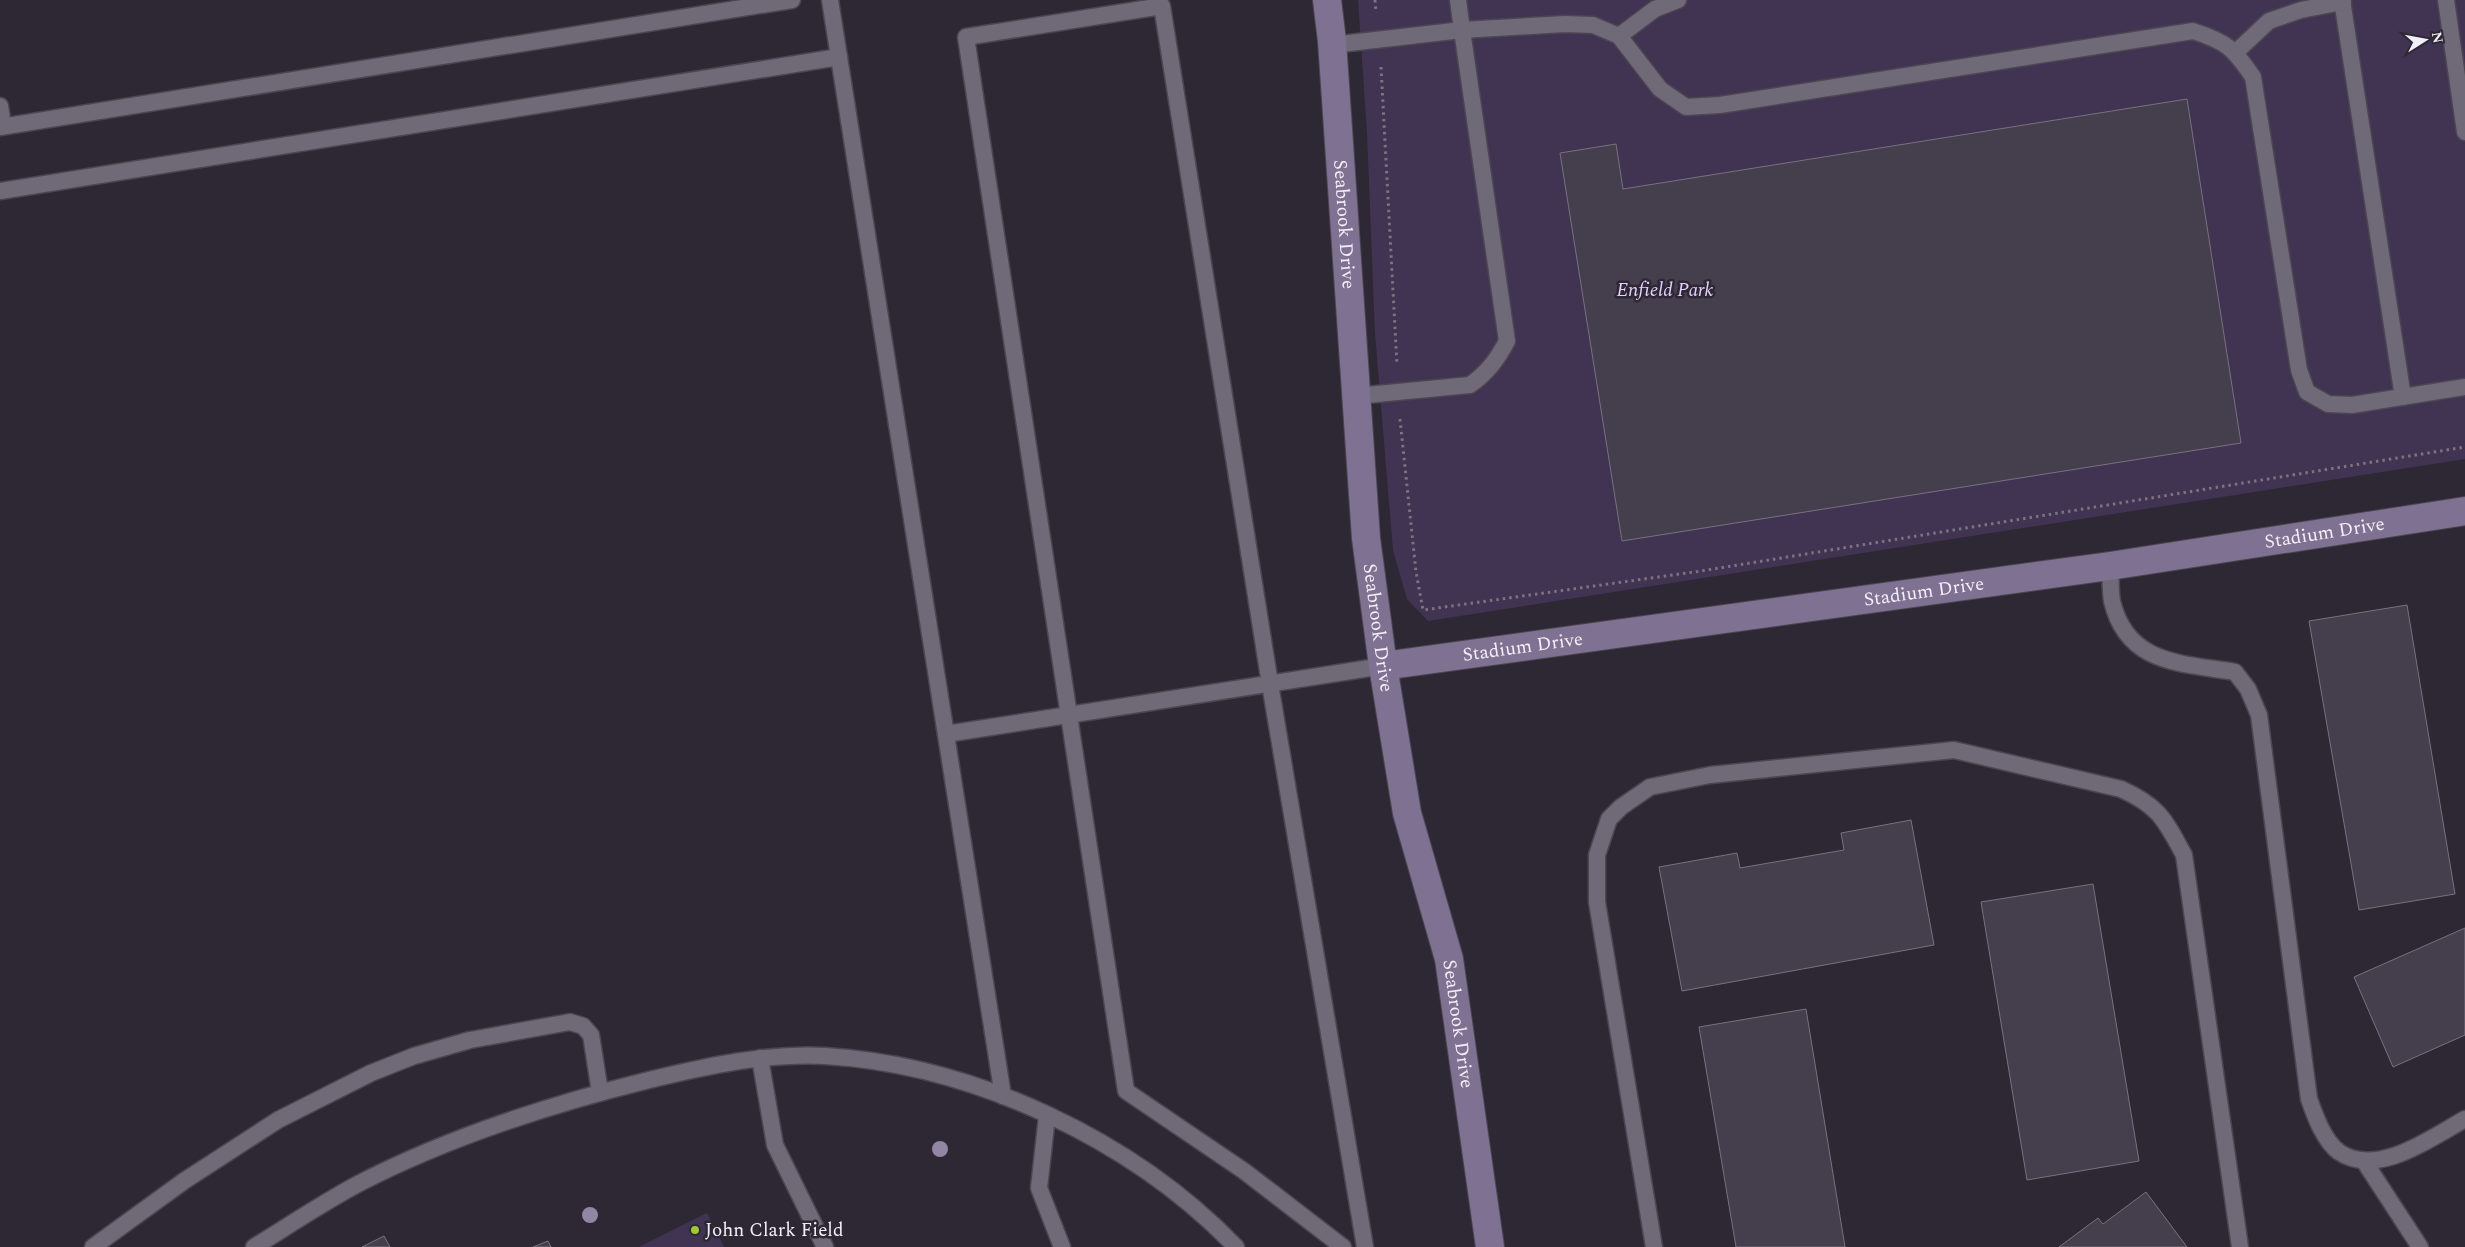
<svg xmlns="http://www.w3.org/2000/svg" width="2465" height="1247" font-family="Spectral,serif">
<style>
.green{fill:#413452}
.building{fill:#453f4d;stroke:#777180}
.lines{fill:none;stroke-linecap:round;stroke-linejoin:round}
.lane-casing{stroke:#4b4651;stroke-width:19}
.secondary-casing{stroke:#4b4651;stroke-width:30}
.path{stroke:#797480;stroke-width:3;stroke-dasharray:2.5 4;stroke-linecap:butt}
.lane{stroke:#6f6978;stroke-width:16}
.secondary{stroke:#7f7192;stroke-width:28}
.tree{fill:#9385a4}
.poi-dot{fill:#9fca2d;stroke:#2e2835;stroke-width:2}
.labels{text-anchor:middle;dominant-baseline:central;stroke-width:5;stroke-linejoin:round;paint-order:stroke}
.street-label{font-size:19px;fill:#f3eff8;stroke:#2e2835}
.park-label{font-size:19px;font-style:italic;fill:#e5d1ff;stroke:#2e2835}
.poi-label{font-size:19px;fill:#f3eff8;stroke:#2e2835;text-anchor:start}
</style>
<rect width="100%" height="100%" fill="#2e2835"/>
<g class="green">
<polygon points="1358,0 2465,0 2465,459 1428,621 1407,599 1393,550 1375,333 1367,133"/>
<polygon points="707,1213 724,1247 639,1247"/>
</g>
<g class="building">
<polygon points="2187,99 2241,443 1622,541 1560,153 1616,144 1623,189"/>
<polygon points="2407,605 2455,894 2359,910 2309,621"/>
<polygon points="1911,820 1934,945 1682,991 1659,867 1737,853 1740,868 1844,850 1841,833"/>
<polygon points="2093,884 2139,1161 2027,1180 1981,902"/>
<polygon points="2465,928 2465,1035 2393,1067 2354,977"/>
<polygon points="1806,1009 1845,1247 1736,1247 1699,1027"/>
<polygon points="2146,1192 2187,1247 2059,1247 2098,1218 2103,1224"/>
<polygon points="384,1236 390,1247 362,1247"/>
<polygon points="548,1241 551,1247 533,1247"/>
</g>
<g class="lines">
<defs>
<g id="lane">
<polyline points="830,0 1003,1096"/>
<polyline points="2342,0 2403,397"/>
<polyline points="2446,0 2465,132"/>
<polyline points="1619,36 1655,9 1678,0"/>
<polyline points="1332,45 1462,30 1458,0"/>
<polyline points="2236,52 2269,21 2301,10 2343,2"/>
<polyline points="0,106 3,126"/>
<polyline points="0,127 792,0"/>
<polyline points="0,191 839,57"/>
<path d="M1356 396 1470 385C1487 373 1497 360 1507 341L1462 30 1565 24 1593 25 1619 36 1660 89 1686 107 1720 105 2193 31C2227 42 2233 48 2253 77L2299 370 2307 392 2328 404 2352 405 2465 387"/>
<path d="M2110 566C2111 577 2110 590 2112 601 2127 665 2182 663 2235 672L2248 689 2259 715 2309 1099C2315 1116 2324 1141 2339 1152 2377 1178 2431 1138 2465 1119"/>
<polyline points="946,734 1383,666"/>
<polyline points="760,1058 775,1145 825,1247"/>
<polyline points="1047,1116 1039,1188 1062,1247"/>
<polyline points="2364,1161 2420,1247"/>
<polyline points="93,1247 184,1181 278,1120 371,1073 414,1056 470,1040 570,1022 583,1026 591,1035 600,1092"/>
<path d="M254 1247C288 1226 321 1204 356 1185 448 1137 548 1105 649 1080 707 1066 765 1053 825 1056 974 1065 1133 1140 1236 1247"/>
<polyline points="1343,1247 1244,1171 1126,1091 966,37 1162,6 1270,684 1365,1247"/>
<path d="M1654 1247 1597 902V855L1609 819 1621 807 1650 787 1710 775 1954 750 2121 789C2159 806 2165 820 2184 855L2240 1247"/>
</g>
<g id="secondary">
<path id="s1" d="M1327 0 1332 41 1366 538 1383 666 1407 813 1449 959 1490 1247"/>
<path id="s2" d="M1383 666 2110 566 2465 511"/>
</g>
</defs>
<use href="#lane" class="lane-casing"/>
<use href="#secondary" class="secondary-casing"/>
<g class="path">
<polyline points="1375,0 1376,13"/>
<polyline points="1381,67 1397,365"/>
<polyline points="1400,419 1416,572 1423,610 1701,571 2465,447"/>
</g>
<use href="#lane" class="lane"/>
<use href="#secondary" class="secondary"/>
</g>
<g class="tree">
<circle cx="940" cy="1149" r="8"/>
<circle cx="590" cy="1215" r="8"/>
</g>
<circle class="poi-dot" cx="695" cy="1230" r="5"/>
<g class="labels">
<g class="street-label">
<text stroke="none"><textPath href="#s1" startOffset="225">Seabrook Drive</textPath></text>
<text stroke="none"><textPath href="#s2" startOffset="951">Stadium Drive</textPath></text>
<text stroke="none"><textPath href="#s2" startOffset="546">Stadium Drive</textPath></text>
<text stroke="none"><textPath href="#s1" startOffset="630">Seabrook Drive</textPath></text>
<text stroke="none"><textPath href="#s2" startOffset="141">Stadium Drive</textPath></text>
<text stroke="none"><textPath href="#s1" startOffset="1035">Seabrook Drive</textPath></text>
</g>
<g class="park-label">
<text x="1665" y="290">Enfield Park</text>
</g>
<g class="poi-label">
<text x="705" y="1230">John Clark Field</text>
</g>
</g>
<g transform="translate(2425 40) rotate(79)" stroke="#2e2835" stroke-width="4" paint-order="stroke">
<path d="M0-4L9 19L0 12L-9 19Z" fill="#f3eff8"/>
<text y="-8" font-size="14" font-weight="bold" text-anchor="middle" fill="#f3eff8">N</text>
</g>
</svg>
